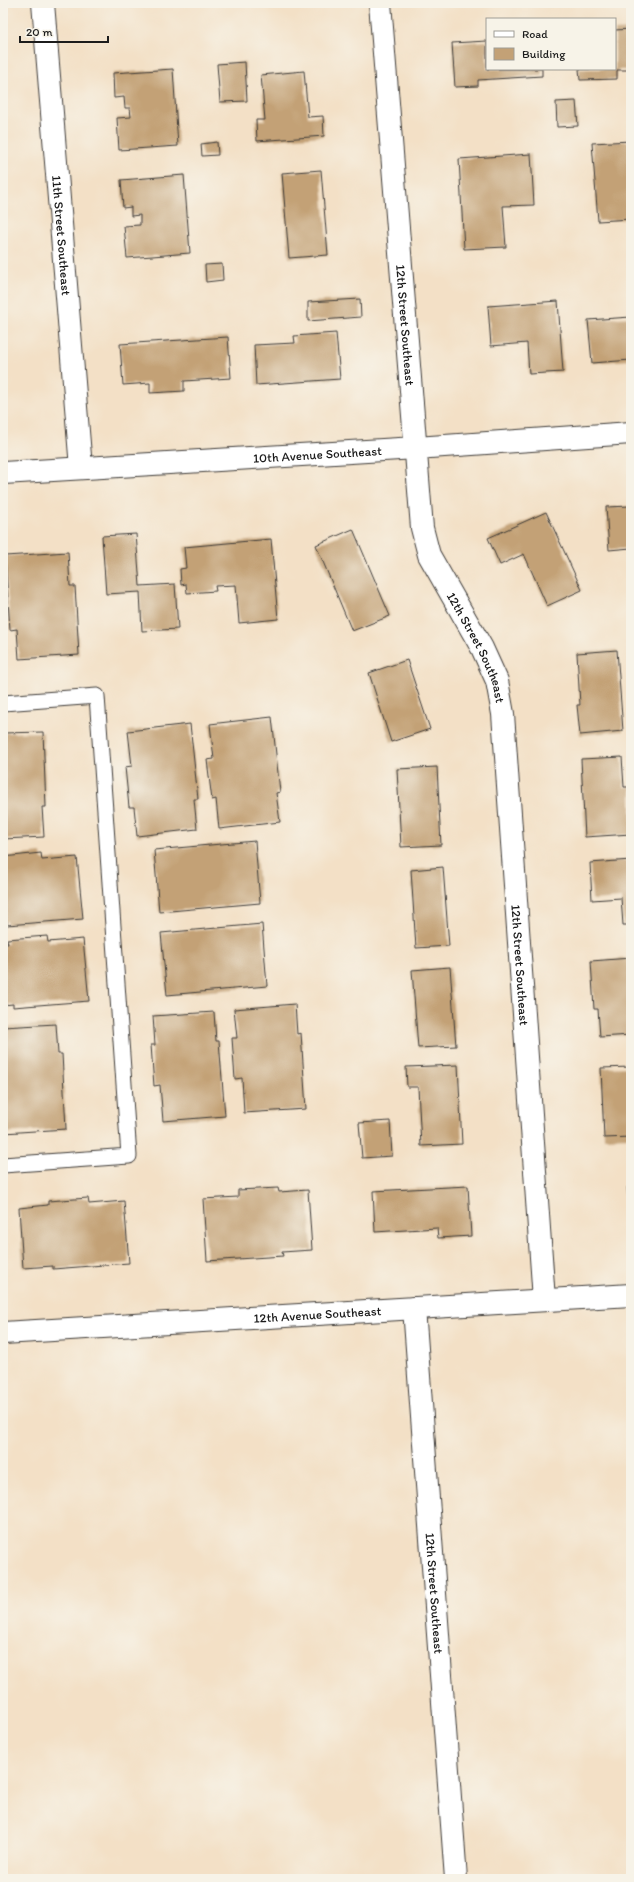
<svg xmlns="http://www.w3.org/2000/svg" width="634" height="1882" font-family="Itim,sans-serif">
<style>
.building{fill:#c3a176}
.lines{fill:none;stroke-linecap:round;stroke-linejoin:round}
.lane-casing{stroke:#3c3936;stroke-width:17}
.street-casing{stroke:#3c3936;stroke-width:24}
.lane{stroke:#fff;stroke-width:15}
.street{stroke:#fff;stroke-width:22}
.labels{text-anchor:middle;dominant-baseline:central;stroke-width:3;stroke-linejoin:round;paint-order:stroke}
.street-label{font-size:13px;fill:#1c1c1c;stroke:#f7f3e8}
</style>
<rect width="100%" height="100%" fill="#f7f3e8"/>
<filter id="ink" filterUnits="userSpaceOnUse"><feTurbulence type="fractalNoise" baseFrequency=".025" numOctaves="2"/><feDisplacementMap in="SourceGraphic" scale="8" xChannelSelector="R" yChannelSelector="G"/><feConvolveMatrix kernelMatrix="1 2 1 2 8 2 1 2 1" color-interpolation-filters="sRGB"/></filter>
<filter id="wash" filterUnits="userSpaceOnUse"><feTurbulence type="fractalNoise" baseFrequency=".012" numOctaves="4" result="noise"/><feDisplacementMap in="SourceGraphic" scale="16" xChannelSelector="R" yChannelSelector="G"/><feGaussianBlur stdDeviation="0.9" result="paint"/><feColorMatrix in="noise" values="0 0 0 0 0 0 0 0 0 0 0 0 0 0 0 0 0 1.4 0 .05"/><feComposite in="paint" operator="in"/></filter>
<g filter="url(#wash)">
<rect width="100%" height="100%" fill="#f3e0c6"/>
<g id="blocks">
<g class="building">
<polygon points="631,29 631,70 617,70 617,79 580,80 579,69 615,69 615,30"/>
<polygon points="487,41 487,69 542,69 542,76 478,80 478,86 455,87 452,43"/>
<polygon points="245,62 247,101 220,102 217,64"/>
<polygon points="173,69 178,146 119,150 117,118 131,117 130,108 125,108 124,97 114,98 113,73"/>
<polygon points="304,71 308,117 323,116 324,136 257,141 256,120 265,120 261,75"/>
<polygon points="576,101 578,126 557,127 556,102"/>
<polygon points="631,141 631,219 598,221 592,143"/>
<polygon points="217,142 218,155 202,156 201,144"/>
<polygon points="531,154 534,205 503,206 506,247 464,249 459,159"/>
<polygon points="321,170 328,255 289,258 282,173"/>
<polygon points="184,175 190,253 127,258 124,226 140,225 140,215 131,216 131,207 123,208 121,180"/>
<polygon points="222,264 223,280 206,282 205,265"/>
<polygon points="360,299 361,317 308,321 308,302"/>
<polygon points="558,301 563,372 529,374 527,343 491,346 488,306"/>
<polygon points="631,317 631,360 592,363 588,320"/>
<polygon points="336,333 340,379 256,385 254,345 295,343 294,336"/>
<polygon points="228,337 231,378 184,381 184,391 150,393 150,383 123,385 120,344"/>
<polygon points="631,506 631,548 609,550 606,507"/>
<polygon points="546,512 582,590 547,606 524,554 500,565 488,538"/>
<polygon points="353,529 390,616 352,631 316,545"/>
<polygon points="136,534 140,586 175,584 178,629 142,631 140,592 106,594 102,536"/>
<polygon points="271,539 278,619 239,623 236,585 215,586 216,591 187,593 186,584 181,585 180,569 186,568 184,547"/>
<polygon points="68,552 70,586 75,586 79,655 19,659 17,629 10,630 5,556"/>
<polygon points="617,650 623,731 580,735 577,705 580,705 577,653"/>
<polygon points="407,660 430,729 391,742 369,673"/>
<polygon points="272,717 280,792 276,793 280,822 219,829 216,799 212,800 207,760 214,759 210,724"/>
<polygon points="190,724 198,799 194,799 197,829 137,836 134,807 129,807 125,767 132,766 128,731"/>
<polygon points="43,732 46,807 42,807 44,837 3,839 3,733"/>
<polygon points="622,757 624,787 631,787 631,834 585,837 581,759"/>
<polygon points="437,767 441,845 401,847 397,769"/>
<polygon points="255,841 260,903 159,912 154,850"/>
<polygon points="41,853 42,860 77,857 83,919 7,925 7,921 3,922 3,857"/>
<polygon points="631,860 631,925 623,925 621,898 592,900 590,863"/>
<polygon points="443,867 449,946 416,948 411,870"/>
<polygon points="262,924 267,986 167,995 161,933"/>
<polygon points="47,936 48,942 83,939 89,1001 13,1007 13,1004 3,1005 3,944 8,944 7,939"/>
<polygon points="631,958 631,1035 600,1037 598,1009 594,1009 591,961"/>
<polygon points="450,967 456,1046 418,1048 412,970"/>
<polygon points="295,1004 297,1034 301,1033 306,1109 244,1113 242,1078 235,1079 232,1038 237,1038 234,1009"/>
<polygon points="214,1012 216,1041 219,1041 225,1116 163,1121 160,1085 154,1086 151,1045 155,1045 153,1016"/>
<polygon points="56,1024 58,1054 62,1054 66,1129 4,1133 3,1027"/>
<polygon points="458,1065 462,1144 421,1146 418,1087 407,1087 406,1067"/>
<polygon points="631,1067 631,1137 604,1138 601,1068"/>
<polygon points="390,1121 392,1156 362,1158 359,1123"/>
<polygon points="468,1186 471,1236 438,1238 437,1228 375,1232 373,1191"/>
<polygon points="627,1187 631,1187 631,1225 629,1225"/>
<polygon points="278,1188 279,1192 308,1190 312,1250 282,1252 283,1256 207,1261 203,1199 238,1197 238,1190"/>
<polygon points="88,1198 89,1204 124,1201 129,1263 53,1269 53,1266 23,1268 19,1208 48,1205 48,1201"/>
</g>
</g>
</g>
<g filter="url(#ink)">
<use href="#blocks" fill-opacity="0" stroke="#3c3936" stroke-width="1"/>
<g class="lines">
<defs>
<polyline id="lane" points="3,703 97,696 129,1156 3,1165"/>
<g id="street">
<path id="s1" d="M43 3 81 468"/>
<path id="s2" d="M380 3 422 528 429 555 482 648 497 681 503 714 544 1300"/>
<path id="s3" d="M3 473 416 448 631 433"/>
<path id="s4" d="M414 1308 456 1879"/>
<path id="s5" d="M3 1333 631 1295"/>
</g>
</defs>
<use href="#lane" class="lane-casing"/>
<use href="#street" class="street-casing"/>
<use href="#lane" class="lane"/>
<use href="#street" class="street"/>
</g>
</g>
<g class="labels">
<g class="street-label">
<text stroke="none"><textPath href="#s1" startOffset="233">11th Street Southeast</textPath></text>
<text stroke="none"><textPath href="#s2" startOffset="323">12th Street Southeast</textPath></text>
<text stroke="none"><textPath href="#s3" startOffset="315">10th Avenue Southeast</textPath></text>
<text stroke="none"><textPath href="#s2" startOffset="659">12th Street Southeast</textPath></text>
<text stroke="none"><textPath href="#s2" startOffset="983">12th Street Southeast</textPath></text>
<text stroke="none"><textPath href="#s5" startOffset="315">12th Avenue Southeast</textPath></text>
<text stroke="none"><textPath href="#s4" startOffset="286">12th Street Southeast</textPath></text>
</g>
</g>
<rect width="634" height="1882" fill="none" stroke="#f7f3e8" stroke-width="16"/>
<rect x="486" y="18" width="130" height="52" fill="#f7f3e8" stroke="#9f9d96"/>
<rect x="494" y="31" width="20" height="6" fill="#ffffff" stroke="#9f9d96"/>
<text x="522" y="38" font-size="12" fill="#1c1c1c">Road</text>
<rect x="494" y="48" width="20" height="12" fill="#c3a176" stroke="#9f9d96"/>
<text x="522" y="58" font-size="12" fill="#1c1c1c">Building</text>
<path d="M20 36v6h88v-6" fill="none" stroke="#1c1c1c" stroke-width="2"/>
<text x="26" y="36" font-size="12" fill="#1c1c1c" stroke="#f7f3e8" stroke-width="3" paint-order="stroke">20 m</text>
</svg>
